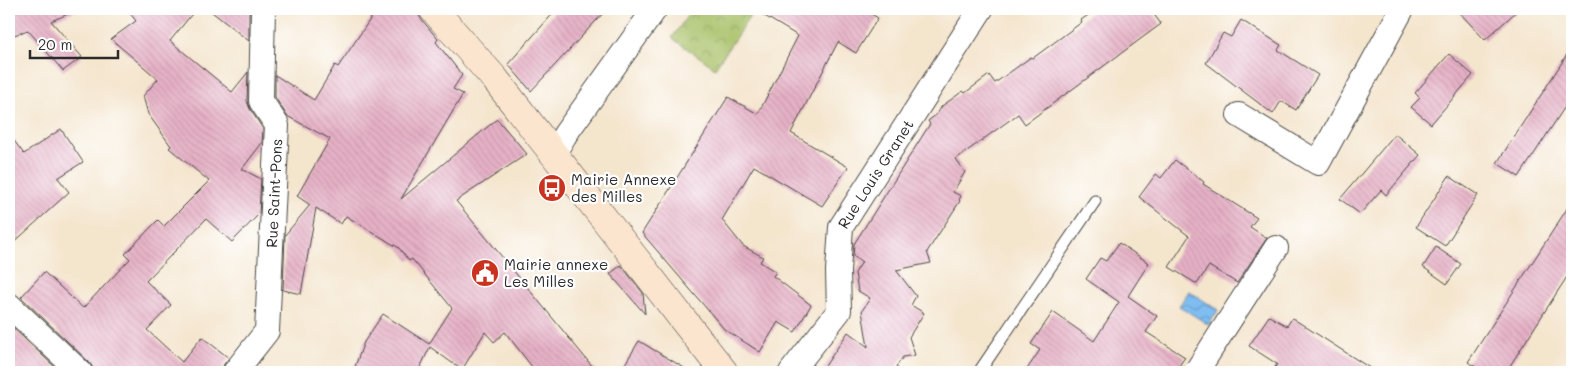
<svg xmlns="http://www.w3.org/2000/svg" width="1581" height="381" font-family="Mali,sans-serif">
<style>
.park{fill:url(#park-crowns);stroke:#697648}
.water{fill:url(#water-waves);stroke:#55748e}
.building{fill:url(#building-back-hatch)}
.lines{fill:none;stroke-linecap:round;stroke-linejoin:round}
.lane-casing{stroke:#494743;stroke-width:13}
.street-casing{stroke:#494743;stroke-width:26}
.secondary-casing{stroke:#494743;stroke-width:29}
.lane{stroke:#fff;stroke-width:11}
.street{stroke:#fff;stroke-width:24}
.secondary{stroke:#fce5cf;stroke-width:28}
.labels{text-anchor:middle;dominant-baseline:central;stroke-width:4.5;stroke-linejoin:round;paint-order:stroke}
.street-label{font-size:15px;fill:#2b2b2b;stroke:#fff}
.poi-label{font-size:15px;fill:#2b2b2b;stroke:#fff;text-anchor:start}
</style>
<defs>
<pattern id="park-crowns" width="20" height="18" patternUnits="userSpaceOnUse" patternTransform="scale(1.25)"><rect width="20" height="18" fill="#a7c066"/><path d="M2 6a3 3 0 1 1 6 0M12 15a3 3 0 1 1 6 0" fill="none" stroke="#889c54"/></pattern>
<pattern id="water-waves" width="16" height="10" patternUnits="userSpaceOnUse" patternTransform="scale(1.25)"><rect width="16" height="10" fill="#7fbdf2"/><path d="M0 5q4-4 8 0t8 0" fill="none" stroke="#689ac4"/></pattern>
<pattern id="building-back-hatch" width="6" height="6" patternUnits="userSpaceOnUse" patternTransform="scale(1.25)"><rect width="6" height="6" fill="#e6b1c6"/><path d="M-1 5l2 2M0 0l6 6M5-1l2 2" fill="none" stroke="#c598aa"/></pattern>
</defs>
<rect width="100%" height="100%" fill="#fff"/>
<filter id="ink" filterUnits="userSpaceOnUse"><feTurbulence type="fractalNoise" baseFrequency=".02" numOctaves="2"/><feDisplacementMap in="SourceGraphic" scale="10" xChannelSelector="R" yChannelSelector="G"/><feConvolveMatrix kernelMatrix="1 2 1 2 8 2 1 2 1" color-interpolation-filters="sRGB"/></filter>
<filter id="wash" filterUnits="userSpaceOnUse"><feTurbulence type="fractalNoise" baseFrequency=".0096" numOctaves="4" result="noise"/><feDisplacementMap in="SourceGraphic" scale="20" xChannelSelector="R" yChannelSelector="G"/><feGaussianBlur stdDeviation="1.12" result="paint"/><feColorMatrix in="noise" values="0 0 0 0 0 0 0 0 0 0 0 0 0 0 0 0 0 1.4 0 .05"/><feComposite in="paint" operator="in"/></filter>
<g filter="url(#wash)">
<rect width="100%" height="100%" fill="#f4e5cd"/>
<polygon class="park" points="692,9 755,9 715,68 672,38"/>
<polygon class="water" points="1189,291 1218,310 1209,325 1179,306"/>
<g id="blocks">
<g class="building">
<polygon points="9,9 78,9 78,10 51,21 82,57 63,71 28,30 9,37"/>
<polygon points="127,9 196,9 170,41 232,92 248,72 247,101 250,109 263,129 262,143 242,169 261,179 259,214 232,242 206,219 146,281 171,305 147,330 182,362 202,337 229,358 224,364 222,372 93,372 93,368 89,362 21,297 44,272 83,308 130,259 125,254 158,220 164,226 209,181 169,148 171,146 148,114 143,96 158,79 111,39 136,21"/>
<polygon points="208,9 249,9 249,41"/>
<polygon points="377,9 418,9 418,13 421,19 438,39 436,42 462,75 453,89 463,94 401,199 497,119 527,154 456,201 597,372 536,372 505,332 494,342 485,332 462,370 430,347 418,372 353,372 364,342 383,314 429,344 452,308 412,259 409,261 399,248 346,216 341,224 316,208 301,294 283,290 285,235 310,205 297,196 330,139 287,116 275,97 275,75 314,100 335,65 338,67"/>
<polygon points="557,9 607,9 531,91 508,64"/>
<polygon points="753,9 863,9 878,18 856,53 838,42 791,133 848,167 822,206 754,166 722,220 743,246 763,257 760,262 776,272 773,276 811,305 795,332 778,322 760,352 724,329 642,233 728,97 758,114 798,36"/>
<polygon points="1097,9 1150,9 1161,24 1025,124 1018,114 956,159 965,172 953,192 961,196 959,200 960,201 927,252 931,263 896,270 916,296 911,305 924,313 909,337 915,355 903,357 896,367 903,372 821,372 848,332 868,347 862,311 870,298 858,291 855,273 862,262 853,256 854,244 930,124 928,121 937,114 942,106 963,91 965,93 989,75 995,83 1031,57 1033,58 1082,22 1081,20"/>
<polygon points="1456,9 1519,9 1485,40"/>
<polygon points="1241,20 1281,45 1278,50 1318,75 1296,110 1281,101 1273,114 1206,63 1223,33 1231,37"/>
<polygon points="1572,47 1572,96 1519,177 1497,163"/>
<polygon points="1449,54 1473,75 1431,124 1411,107 1420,98 1415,93"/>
<polygon points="61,129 83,162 58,178 69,192 9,247 9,134 24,154"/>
<polygon points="1395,134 1420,155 1386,195 1381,190 1360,214 1340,199"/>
<polygon points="1175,160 1204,182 1203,184 1257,218 1250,227 1267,238 1237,283 1209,266 1197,284 1169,267 1189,236 1139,197 1156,174 1161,178"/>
<polygon points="1449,176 1478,195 1445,246 1416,227"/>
<polygon points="1572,201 1572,269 1506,372 1484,372 1468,362"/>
<polygon points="1119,243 1149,263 1128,296 1157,316 1146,332 1185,357 1175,372 1025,372 1040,350 1031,344 1053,312 1094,341 1119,302 1086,279 1100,258 1106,261"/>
<polygon points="1436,247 1461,264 1447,284 1423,267"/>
<polygon points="621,265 643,293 645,314 610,274"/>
<polygon points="1269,316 1287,326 1292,318 1376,372 1272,372 1277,364 1249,346"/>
<polygon points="9,324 60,372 9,372"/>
<polygon points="639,341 691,372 620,372"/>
</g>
</g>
</g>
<g filter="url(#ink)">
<use href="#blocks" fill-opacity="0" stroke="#494743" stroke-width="1"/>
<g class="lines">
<defs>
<polyline id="lane" points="979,372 1095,201"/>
<g id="street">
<polyline points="1239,115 1318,163 1402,9"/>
<polyline points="554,153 566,133 655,9"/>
<polyline points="9,305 80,372"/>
<path id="s1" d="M235 372 267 331 277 125 261 101 263 9"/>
<path id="s2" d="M791 372 839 311 838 271 841 227 981 9"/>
<polyline points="1196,372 1276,248"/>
</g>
<polyline id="secondary" points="433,9 495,79 724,372"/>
</defs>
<use href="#lane" class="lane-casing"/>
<use href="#street" class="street-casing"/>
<use href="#secondary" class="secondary-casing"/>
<use href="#lane" class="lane"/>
<use href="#street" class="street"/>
<use href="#secondary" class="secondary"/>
</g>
</g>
<defs>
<symbol id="bus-disc" viewBox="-11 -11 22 22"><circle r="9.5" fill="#c8321e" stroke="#fff"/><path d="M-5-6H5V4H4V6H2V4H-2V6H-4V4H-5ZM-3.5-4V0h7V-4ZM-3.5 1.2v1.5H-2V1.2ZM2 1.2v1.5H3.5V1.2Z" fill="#fff"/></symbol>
<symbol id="civic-disc" viewBox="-11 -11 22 22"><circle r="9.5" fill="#c8321e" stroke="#fff"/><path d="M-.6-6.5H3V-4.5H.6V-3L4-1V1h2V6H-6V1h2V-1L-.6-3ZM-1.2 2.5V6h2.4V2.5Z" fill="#fff"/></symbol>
</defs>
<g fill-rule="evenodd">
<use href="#bus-disc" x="536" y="172" width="32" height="32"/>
<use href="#civic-disc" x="469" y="257" width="32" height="32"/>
</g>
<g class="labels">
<g class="street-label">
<text stroke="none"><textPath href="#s2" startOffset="225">Rue Louis Granet</textPath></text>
<text stroke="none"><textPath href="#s1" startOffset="190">Rue Saint-Pons</textPath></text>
</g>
<g class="poi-label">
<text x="571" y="179">Mairie Annexe<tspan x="571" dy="17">des Milles</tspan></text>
<text x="504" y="264">Mairie annexe<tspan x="504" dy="17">Les Milles</tspan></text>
</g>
</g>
<rect width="1581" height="381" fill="none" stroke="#fff" stroke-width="30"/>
<path d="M30 50v8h88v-8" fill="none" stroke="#2b2b2b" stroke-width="2.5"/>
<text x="38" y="50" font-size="15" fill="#2b2b2b" stroke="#ffffff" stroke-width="4" paint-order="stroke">20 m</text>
</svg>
